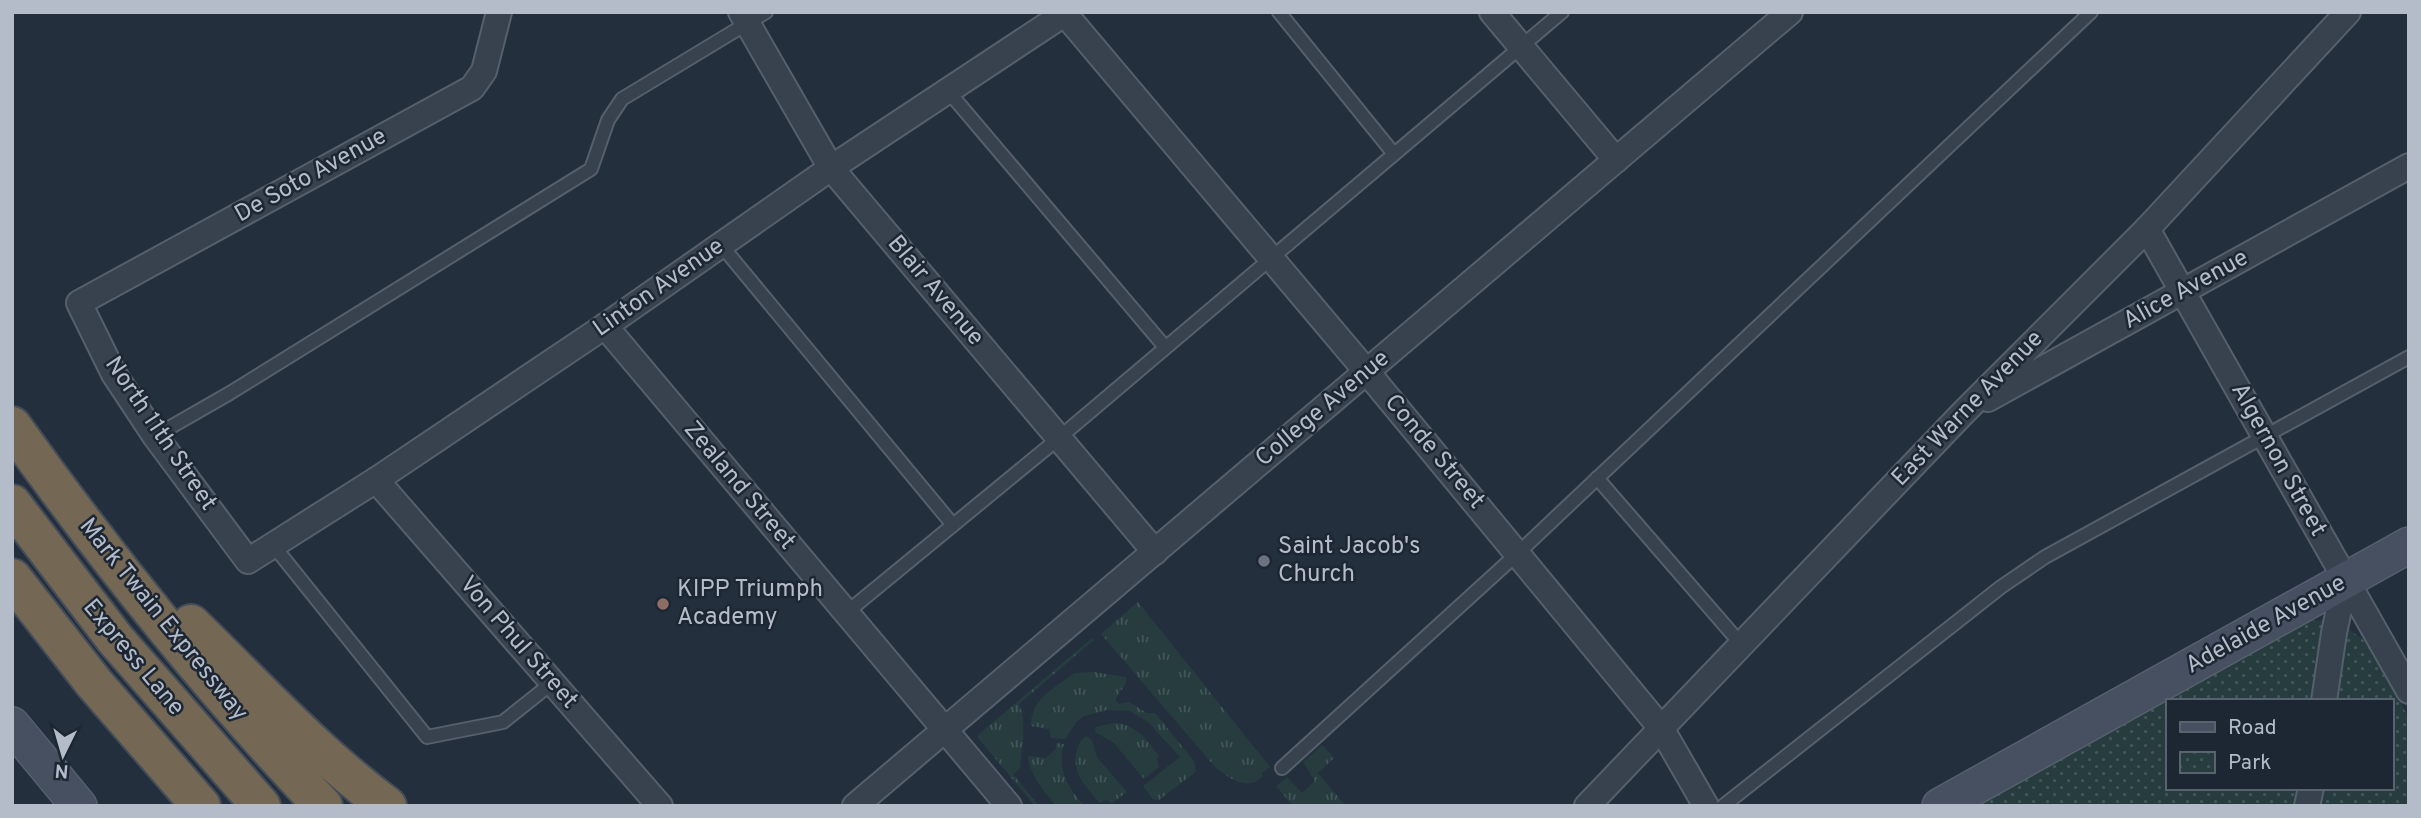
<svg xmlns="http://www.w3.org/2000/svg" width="2421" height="818" font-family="Overpass,sans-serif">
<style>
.grass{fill:url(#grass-tufts)}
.park{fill:url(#park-dots);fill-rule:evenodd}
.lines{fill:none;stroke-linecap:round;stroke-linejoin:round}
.service-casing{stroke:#565f6c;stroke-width:16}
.minor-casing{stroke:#565f6c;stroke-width:28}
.secondary-casing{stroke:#565f6c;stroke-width:38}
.motorway-casing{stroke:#434c59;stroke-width:42}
.service{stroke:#38414e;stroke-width:12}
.minor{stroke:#38414e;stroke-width:24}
.secondary{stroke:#465061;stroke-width:35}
.motorway{stroke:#746855;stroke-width:38}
.worship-dot{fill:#6b7280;stroke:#1d2633;stroke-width:2.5}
.education-dot{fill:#8d6e63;stroke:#1d2633;stroke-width:2.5}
.labels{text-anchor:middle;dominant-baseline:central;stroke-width:5;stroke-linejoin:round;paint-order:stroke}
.street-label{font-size:24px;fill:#b4bcc9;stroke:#1d2633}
.poi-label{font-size:24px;fill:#b4bcc9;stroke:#1d2633;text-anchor:start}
</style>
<defs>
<pattern id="grass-tufts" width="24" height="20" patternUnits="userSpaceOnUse" patternTransform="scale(1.75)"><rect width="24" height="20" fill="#263c3f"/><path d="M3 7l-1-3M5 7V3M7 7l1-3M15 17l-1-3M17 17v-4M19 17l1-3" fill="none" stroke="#435659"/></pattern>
<pattern id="park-dots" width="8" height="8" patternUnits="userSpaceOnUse" patternTransform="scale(1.75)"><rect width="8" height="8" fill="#263c3f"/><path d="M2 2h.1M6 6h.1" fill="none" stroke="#435659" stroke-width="1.8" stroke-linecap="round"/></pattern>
</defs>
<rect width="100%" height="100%" fill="#242f3e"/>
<g class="grass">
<path d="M1138 602 1270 767 1262 773 1263 776C1247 792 1230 779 1215 767L1101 634Z"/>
<path d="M1092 638 1094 640 1019 704C1028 722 1021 748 1020 769L1013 774 1039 806H1035L978 738V735Z"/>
<path d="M1094 672 1126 677C1128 688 1116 691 1116 701L1119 704 1129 702 1147 713H1155L1194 761 1196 771 1194 773 1159 800 1153 799 1143 786 1180 757 1148 722 1130 711 1107 710 1084 716 1077 721 1065 739 1051 738 1049 729 1031 726C1031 700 1052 690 1070 676L1075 673Z"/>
<path d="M1114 723C1136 724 1146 739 1159 756L1157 759 1159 767 1144 779 1114 743 1095 732 1096 727Z"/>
<path d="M1086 736 1092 740 1097 757 1127 792 1112 803 1106 800 1100 803C1086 786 1071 774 1077 750 1079 743 1081 740 1086 736Z"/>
<path d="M1056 743 1064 744C1057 770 1067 786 1084 806H1056C1044 790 1030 777 1028 756L1046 758 1056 749Z"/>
<polygon points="1322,745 1334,758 1318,773 1346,806 1293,806 1276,786 1287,777 1302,793 1315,781 1303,762"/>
</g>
<path class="park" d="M2323 620 2350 630 2366 642 2409 718V806H1975L2296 621ZM2167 701H2391V788H2167Z"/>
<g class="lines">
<defs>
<g id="service">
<polyline points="1279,12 1394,154"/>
<polyline points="948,91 1165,347"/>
<polyline points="721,245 953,525"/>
<polyline points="155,436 230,393 591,169 608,120 622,99 766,12"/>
<polyline points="1597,478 1741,644"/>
<polyline points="273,545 427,737 503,722 552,683"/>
<polyline points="846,613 1059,438 1562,12"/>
<polyline points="1282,768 1517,554 2091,12"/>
<polyline points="1723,806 2001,587 2045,557 2409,357"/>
</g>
<g id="minor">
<polyline points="499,12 484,71 472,88 79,303 114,374 155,436 248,561 376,480 605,326 831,168 1067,12"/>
<polyline points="741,12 831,168 1155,552"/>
<polyline points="1492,12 1616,160"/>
<polyline points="1065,14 1367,372 1661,728 1706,806"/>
<polyline points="2147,229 2409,691"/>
<polyline points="605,326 1009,806"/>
<polyline points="1988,399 2409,166"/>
<polyline points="376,480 660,806"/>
<polyline points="2324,701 2334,633 2345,581"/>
<polyline points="855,806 1790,12"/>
<polyline points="1587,806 1963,413 2147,229 2348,12"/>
<polyline points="2307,806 2311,788"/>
</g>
<g id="secondary">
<polyline points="12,725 79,806"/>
<polyline points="1940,806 2409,545"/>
</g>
<g id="motorway">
<path d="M12 426C107 559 210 688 323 806"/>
<polyline points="12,504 115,639 261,806"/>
<polyline points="12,578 94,683 201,806"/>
<path d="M191 624C255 686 315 752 387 806"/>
</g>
</defs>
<use href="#service" class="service-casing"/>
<use href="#minor" class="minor-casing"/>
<use href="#secondary" class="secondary-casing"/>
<use href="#motorway" class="motorway-casing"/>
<use href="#service" class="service"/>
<use href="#minor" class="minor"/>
<use href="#secondary" class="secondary"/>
<use href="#motorway" class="motorway"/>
</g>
<circle class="worship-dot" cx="1264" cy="561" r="7"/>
<circle class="education-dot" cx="663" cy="604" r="7"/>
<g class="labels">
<g class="street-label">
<text transform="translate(311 176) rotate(-29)">De Soto Avenue</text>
<text transform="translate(659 288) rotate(-35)">Linton Avenue</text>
<text transform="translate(2186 290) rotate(-29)">Alice Avenue</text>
<text transform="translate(935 291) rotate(50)">Blair Avenue</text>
<text transform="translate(1323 409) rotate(-40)">College Avenue</text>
<text transform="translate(1968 409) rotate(-46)">East Warne Avenue</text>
<text transform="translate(160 434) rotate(56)">North 11th Street</text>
<text transform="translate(1434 452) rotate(50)">Conde Street</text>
<text transform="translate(2278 460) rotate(61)">Algernon Street</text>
<text transform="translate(739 486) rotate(50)">Zealand Street</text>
<text transform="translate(163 620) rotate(51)">Mark Twain Expressway</text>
<text transform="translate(2266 625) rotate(-29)">Adelaide Avenue</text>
<text transform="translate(518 643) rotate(49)">Von Phul Street</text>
<text transform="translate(133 658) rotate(50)">Express Lane</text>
</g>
<g class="poi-label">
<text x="1278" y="547">Saint Jacob's<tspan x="1278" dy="28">Church</tspan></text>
<text x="677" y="590">KIPP Triumph<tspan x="677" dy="28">Academy</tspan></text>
</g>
</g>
<rect width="2421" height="818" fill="none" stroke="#b4bcc9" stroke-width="28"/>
<rect x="2166" y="699" width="228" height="91" fill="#1d2633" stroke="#59626f" stroke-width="2"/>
<rect x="2180" y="722" width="35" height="10" fill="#465061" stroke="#59626f" stroke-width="2"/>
<text x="2228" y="734" font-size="21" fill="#b4bcc9">Road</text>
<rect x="2180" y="752" width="35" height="21" fill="url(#park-dots)" stroke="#59626f" stroke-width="2"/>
<text x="2228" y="769" font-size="21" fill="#b4bcc9">Park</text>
<g transform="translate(63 755) rotate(185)" stroke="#1d2633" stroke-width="5" paint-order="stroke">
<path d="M0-5L12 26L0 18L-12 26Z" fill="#b4bcc9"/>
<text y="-10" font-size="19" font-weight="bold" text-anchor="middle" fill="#b4bcc9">N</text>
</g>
</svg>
